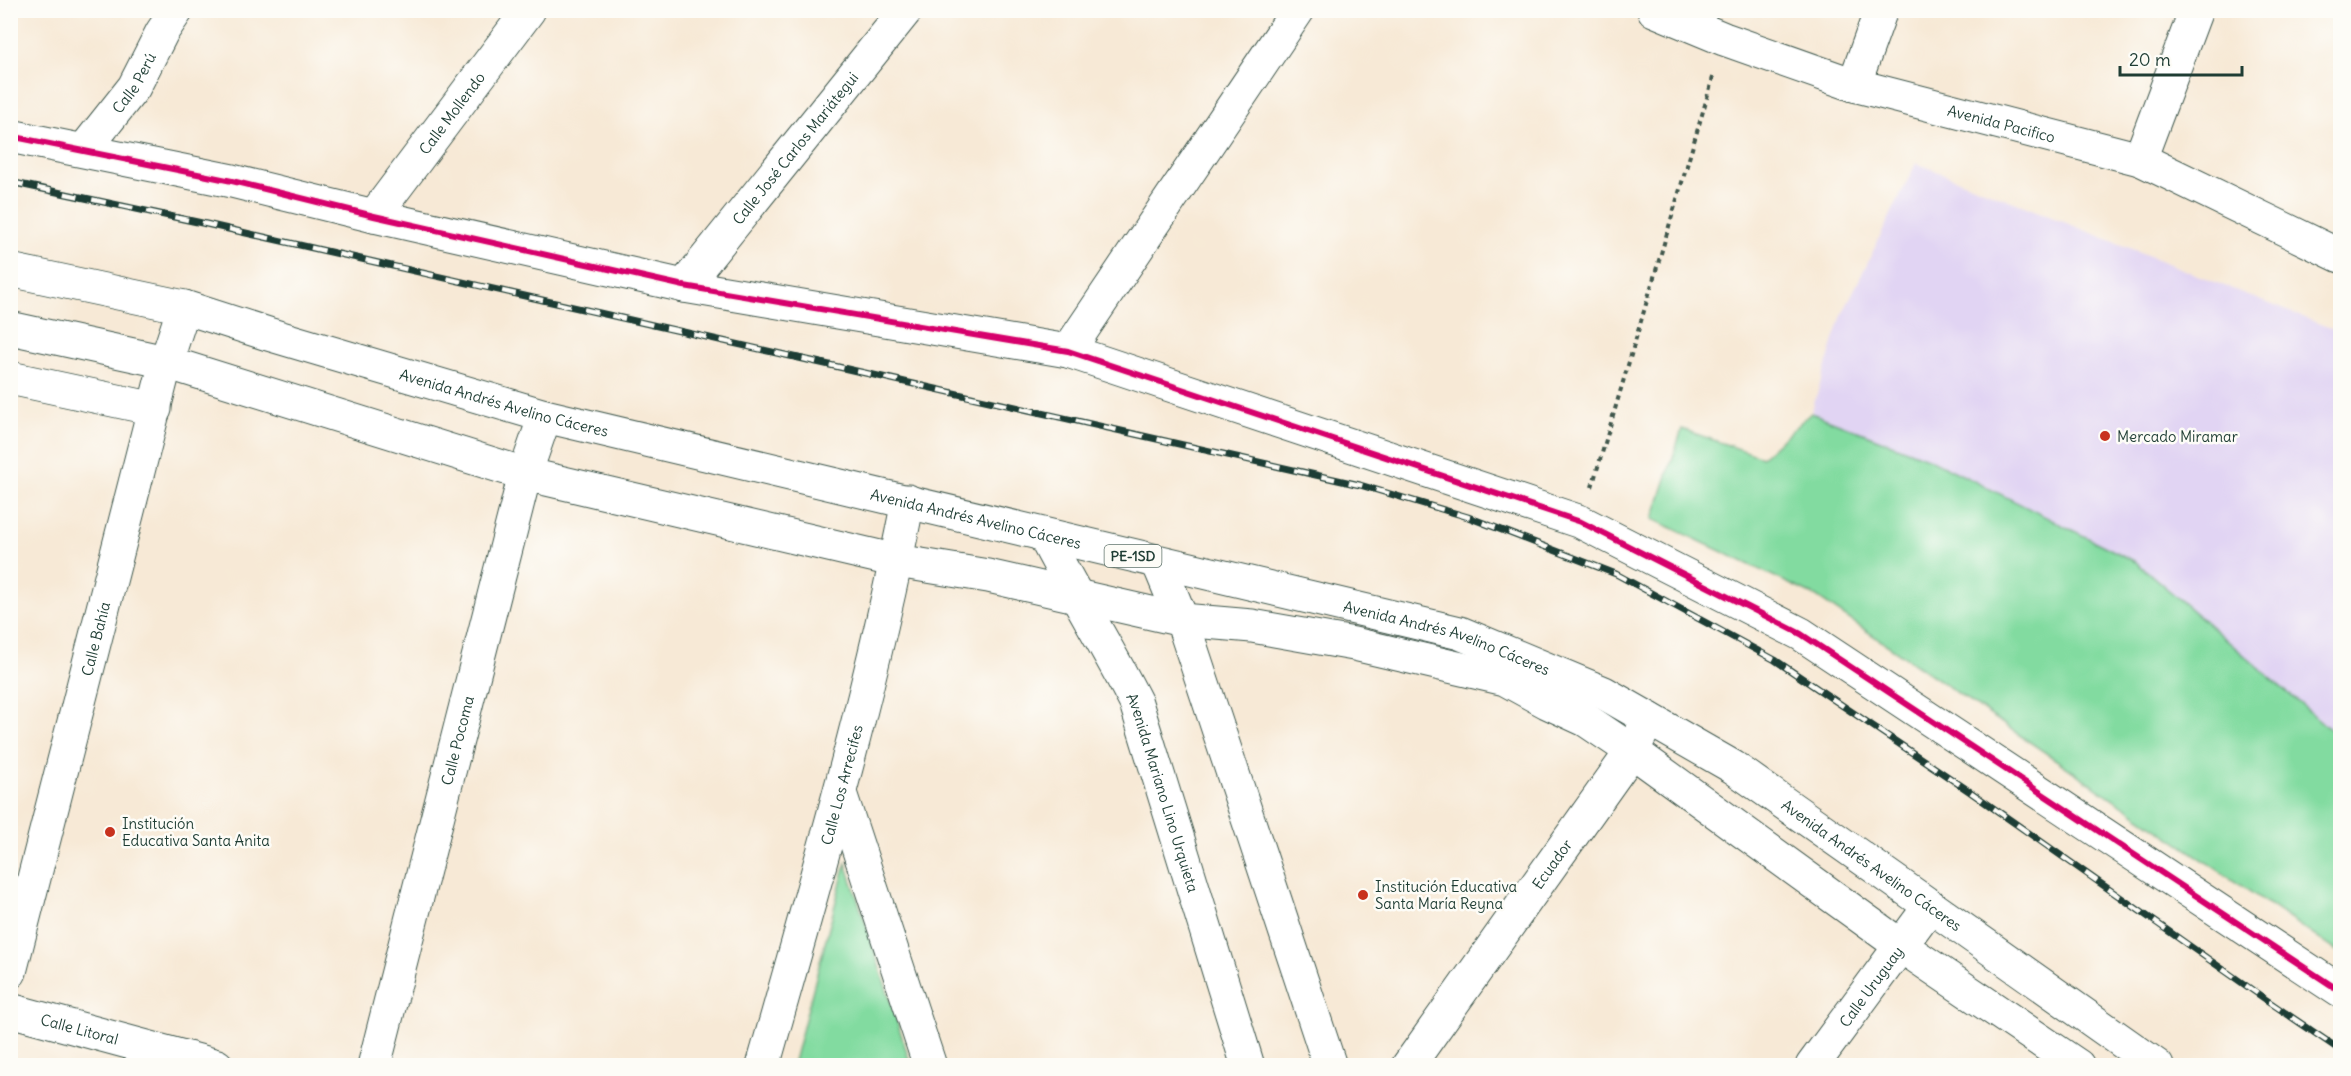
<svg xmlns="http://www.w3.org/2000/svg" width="2351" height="1076" font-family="Delius,sans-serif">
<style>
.built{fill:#e1d4f3}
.green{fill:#82dba0;stroke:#508c6a;stroke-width:1.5}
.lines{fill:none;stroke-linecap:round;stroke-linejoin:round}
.minor-casing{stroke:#3f574c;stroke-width:35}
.tertiary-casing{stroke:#3f574c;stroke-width:35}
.secondary-casing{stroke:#3f574c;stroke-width:35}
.trunk-casing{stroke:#3f574c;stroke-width:35}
.path{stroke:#3f574c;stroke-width:4;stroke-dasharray:4.5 4.5;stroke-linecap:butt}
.minor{stroke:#fff;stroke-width:33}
.tertiary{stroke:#fff;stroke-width:33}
.secondary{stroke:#fff;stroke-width:33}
.trunk{stroke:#fff;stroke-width:33}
.rail-casing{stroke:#1f3d34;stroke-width:7}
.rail{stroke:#fdfcf7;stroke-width:4.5;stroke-dasharray:14;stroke-linecap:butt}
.cycleway-casing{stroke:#fdfcf7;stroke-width:10}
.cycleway{stroke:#d6006c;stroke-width:6}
.poi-dot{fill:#c8321e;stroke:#fdfcf7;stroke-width:2}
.labels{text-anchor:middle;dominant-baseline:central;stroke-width:5;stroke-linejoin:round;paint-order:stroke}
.shield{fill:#fdfcf7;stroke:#62766e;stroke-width:1.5}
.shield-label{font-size:14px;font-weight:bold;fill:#1f3d34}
.street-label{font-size:15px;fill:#1f3d34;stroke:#fdfcf7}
.poi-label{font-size:15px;fill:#1f3d34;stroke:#fdfcf7;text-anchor:start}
</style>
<rect width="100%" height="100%" fill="#fdfcf7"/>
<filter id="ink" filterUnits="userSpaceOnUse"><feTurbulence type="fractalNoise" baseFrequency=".0167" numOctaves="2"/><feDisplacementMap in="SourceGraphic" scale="12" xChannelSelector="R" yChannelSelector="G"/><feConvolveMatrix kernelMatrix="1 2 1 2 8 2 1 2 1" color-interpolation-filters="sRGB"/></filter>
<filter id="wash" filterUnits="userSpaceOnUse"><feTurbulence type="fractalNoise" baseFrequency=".008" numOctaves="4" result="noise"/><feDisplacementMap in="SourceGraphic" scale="24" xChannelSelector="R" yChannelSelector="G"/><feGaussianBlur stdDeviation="1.35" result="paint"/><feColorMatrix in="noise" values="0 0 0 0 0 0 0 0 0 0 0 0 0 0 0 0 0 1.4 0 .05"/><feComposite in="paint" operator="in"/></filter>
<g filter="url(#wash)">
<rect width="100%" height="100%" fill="#f7e9d6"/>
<polygon class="built" points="1916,163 2340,332 2340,738 2136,562 1811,413 1842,315"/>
<g class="green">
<polygon points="1811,413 1930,459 2136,562 2340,738 2340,953 1815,596 1653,519 1682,429 1762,457"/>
<polygon points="846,863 911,1065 793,1065"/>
</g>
</g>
<g filter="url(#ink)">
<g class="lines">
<defs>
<g id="minor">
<polyline points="1854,85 1881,10"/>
<polyline points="10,136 232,181 374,216 684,286 1068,351 1581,522 1801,634 2340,991"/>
<path id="s1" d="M84 150 134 87 162 32 177 10"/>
<polyline points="2140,159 2196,10"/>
<path id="s2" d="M374 216 529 10"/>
<path id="s3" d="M684 286 906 10"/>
<polyline points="1068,351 1298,10"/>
<polyline points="10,378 155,409"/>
<polyline points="840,793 930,1066"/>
<path id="s4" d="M10 972 166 362 184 307"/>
<path id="s5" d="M10 1010 217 1066"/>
<path id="s6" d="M374 1066 525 474 545 416"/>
<path id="s7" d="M763 1066C816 879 871 692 908 501"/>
<path id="s8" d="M1408 1066 1632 751 1649 719"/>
<path id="s9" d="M1812 1066 1930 906"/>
</g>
<g id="tertiary">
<path id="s10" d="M1654 10 1724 39 1854 85 2140 159 2340 256"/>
</g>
<g id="secondary">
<path id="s11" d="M1044 535C1073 592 1107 646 1136 703L1248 1066"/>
<polyline points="1158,562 1182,620 1330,1066"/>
</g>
<g id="trunk">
<path id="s12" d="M10 270 184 307 268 334 545 416 1460 633 1604 693 1733 767 2157 1066"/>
<polyline points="10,328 166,362 525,474 897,561 988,576 1182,620 1252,626 1354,644 1505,679 1547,702 1586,720 1632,751 1901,946 2078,1066"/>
</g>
</defs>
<use href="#minor" class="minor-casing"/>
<use href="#tertiary" class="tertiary-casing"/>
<use href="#secondary" class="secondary-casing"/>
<use href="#trunk" class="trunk-casing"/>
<polyline class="path" points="1592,487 1714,74"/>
<use href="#minor" class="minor"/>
<use href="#tertiary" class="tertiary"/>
<use href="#secondary" class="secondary"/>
<use href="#trunk" class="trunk"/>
<defs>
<polyline id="rail" points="10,182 202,223 1360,485 1468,517 1616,574 1775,660 1969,791 2268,1001 2340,1050"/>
</defs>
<use href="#rail" class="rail-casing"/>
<use href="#rail" class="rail"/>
<defs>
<polyline id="cycleway" points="10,136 232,181 374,216 684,286 1068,351 1581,522 1801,634 2340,991"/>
</defs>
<use href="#cycleway" class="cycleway-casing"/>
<use href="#cycleway" class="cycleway"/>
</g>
</g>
<g class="poi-dot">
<circle cx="2105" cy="436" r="6"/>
<circle cx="110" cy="832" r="6"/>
<circle cx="1363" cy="895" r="6"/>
</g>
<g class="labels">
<rect class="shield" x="1104.5" y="545" width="57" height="22" rx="4.5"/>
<g class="shield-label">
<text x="1133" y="556">PE-1SD</text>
</g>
<g class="street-label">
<text stroke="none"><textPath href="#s1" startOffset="84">Calle Perú</textPath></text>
<text stroke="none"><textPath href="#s2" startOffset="129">Calle Mollendo</textPath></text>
<text stroke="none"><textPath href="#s10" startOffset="366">Avenida Pacifico</textPath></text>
<text stroke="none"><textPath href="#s3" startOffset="177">Calle José Carlos Mariátegui</textPath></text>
<text stroke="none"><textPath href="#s12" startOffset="512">Avenida Andrés Avelino Cáceres</textPath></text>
<text stroke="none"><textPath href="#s12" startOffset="998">Avenida Andrés Avelino Cáceres</textPath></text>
<text stroke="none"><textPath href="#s12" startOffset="1484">Avenida Andrés Avelino Cáceres</textPath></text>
<text stroke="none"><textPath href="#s4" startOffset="344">Calle Bahía</textPath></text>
<text stroke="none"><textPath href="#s6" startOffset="336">Calle Pocoma</textPath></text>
<text stroke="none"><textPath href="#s7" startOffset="292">Calle Los Arrecifes</textPath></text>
<text stroke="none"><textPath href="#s11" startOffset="285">Avenida Mariano Lino Urquieta</textPath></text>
<text stroke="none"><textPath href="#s8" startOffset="248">Ecuador</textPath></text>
<text stroke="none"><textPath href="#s12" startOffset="1970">Avenida Andrés Avelino Cáceres</textPath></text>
<text stroke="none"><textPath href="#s9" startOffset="99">Calle Uruguay</textPath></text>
<text stroke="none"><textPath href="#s5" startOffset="72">Calle Litoral</textPath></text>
</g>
<g class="poi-label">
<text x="2117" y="436">Mercado Miramar</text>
<text x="122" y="823">Institución<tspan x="122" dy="17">Educativa Santa Anita</tspan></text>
<text x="1375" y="886">Institución Educativa<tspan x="1375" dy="17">Santa María Reyna</tspan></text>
</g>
</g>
<rect width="2351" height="1076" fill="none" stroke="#fdfcf7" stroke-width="36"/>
<path d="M2120 66v9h122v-9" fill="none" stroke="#1f3d34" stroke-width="3"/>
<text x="2129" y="66" font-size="18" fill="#1f3d34" stroke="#fdfcf7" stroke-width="4.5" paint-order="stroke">20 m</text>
</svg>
